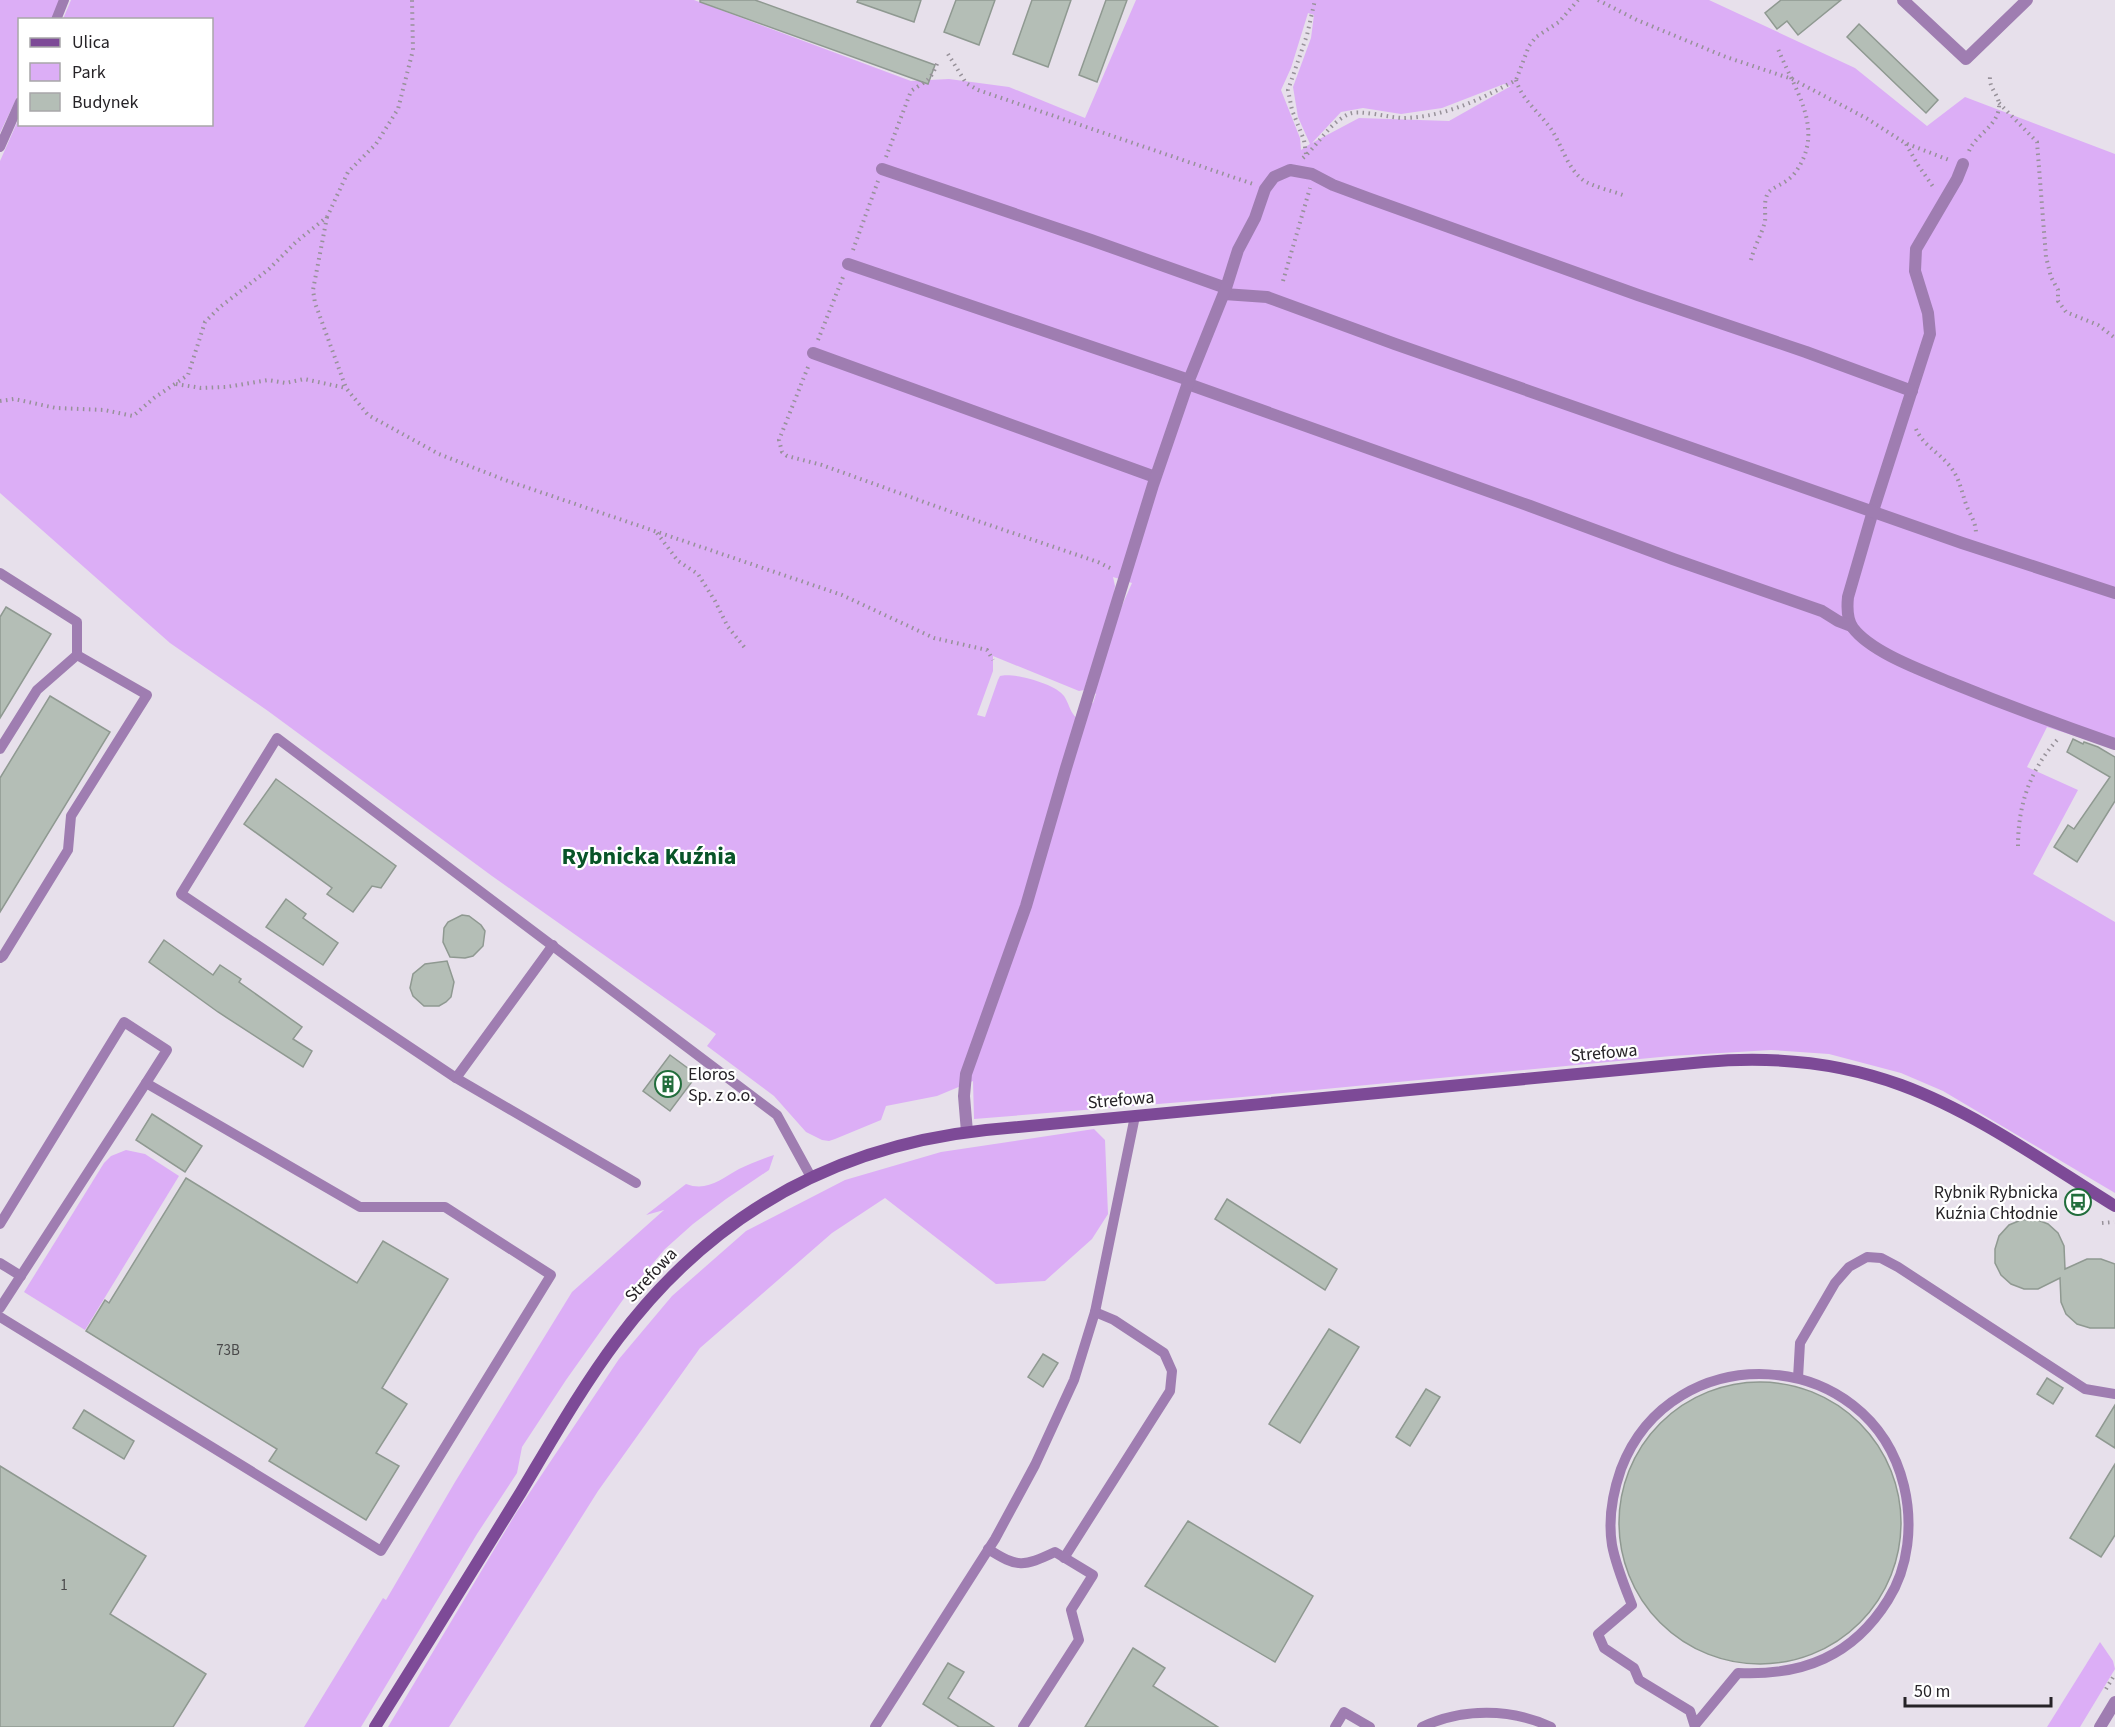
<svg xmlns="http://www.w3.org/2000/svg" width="2115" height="1727" font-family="'Source Sans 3',sans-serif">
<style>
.green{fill:#dcaef6;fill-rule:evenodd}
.building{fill:#b4beb6;stroke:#8f9991;stroke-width:1.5}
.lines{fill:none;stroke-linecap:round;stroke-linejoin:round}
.path{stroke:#979199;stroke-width:4;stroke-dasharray:1.5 4.5;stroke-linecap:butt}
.lane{stroke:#9f7db1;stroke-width:10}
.street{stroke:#9f7db1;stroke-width:12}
.secondary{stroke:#7d4a97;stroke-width:12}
.labels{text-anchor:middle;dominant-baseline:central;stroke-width:4.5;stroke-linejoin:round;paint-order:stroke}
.number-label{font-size:15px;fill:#4a4a4b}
.street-label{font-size:18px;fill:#262327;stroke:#fff}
.poi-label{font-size:18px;fill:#262327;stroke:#fff;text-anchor:start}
.district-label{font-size:24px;font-weight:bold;fill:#085428;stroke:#fff}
</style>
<rect width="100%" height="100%" fill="#e7e0eb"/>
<g class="green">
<polygon points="0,0 60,0 53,19 20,20 19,93 0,133"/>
<path d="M71 0H694L911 81 949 79 1009 87 1085 118 1136 0H1709L1855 68 1927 126 1965 97 2115 154V749L2047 727 2027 767 2078 790 2033 874 2115 922V1193L1943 1091 1901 1073 1829 1054 1771 1050 1671 1056 1232 1098 974 1119 973 1081 937 1096 886 1106 881 1120 835 1139 829 1141 822 1140 806 1132 774 1096 707 1046 716 1034 492 876 268 711 170 643 0 493V161L19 118 20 124H212V20L63 19ZM1308 13 1314 15 1311 38 1293 87 1298 117 1310 144 1301 150 1300 138 1281 90 1291 68ZM1504 84 1511 86 1449 121 1359 118 1312 143 1341 112 1363 108 1401 114 1442 108ZM1113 577 1132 583 1112 628 1093 692 1096 694 1093 703 1089 704 1083 722C1070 716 1071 707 1064 696 1056 684 1013 672 1000 676L998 680 985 717 977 715 993 671V656L1079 691 1084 690 1113 600 1115 586Z"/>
<polygon points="1094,1129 1105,1140 1108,1214 1092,1239 1045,1281 996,1284 885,1198 832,1233 700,1348 598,1491 449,1727 388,1727 516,1513 619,1359 672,1296 746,1231 845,1180 941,1152"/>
<polygon points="126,1150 145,1154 179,1176 85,1330 24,1292 104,1163 111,1156"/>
<path d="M774 1155 769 1170 726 1199 693 1224 665 1249 627 1294 566 1380 522 1447 517 1473 477 1534 361 1727H304L383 1598 386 1600 455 1482 572 1292 664 1210 646 1215 686 1184C707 1192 721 1179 739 1169 750 1164 762 1159 774 1155Z"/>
<polygon points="2100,1642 2113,1661 2115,1669 2080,1727 2047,1727"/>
</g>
<g class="building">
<polygon points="700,0 755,0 935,65 928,84 700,2"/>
<polygon points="858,0 921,0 914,22 857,2"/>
<polygon points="956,0 995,0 979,45 944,32"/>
<polygon points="1032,0 1071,0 1048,67 1013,54"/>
<polygon points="1106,0 1127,0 1097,82 1079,75"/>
<polygon points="1781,0 1841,0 1798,35 1787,21 1777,29 1765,13"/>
<polygon points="1859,24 1938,100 1926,113 1847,37"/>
<polygon points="6,607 51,634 0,718 0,617"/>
<polygon points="50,696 110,732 0,912 0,778"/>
<polygon points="2073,739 2083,744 2084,742 2098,747 2115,757 2115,801 2077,862 2054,847 2068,825 2074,829 2110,777 2067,752"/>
<polygon points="276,779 396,866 381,888 372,886 353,912 327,894 332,888 244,824"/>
<polygon points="286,899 306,914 303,918 338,943 323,965 266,927"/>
<polygon points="462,915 469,916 481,925 485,931 483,946 473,956 465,958 450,957 443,942 444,928 448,922"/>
<polygon points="164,940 213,975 220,965 241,979 239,982 302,1027 293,1039 312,1051 303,1067 218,1012 149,962"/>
<polygon points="447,961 454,982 451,997 446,1002 439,1006 424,1006 413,996 410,988 413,974 425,964"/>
<polygon points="670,1055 697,1075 670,1111 643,1091"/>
<polygon points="152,1114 202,1146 185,1172 136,1140"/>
<polygon points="186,1178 357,1283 383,1241 448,1279 382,1388 407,1404 376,1453 399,1466 366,1520 269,1461 277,1449 86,1331 105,1300 109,1303"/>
<polygon points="1227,1199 1337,1269 1325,1290 1215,1219"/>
<polygon points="2035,1219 2048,1224 2058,1233 2064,1246 2065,1269 2087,1259 2101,1259 2115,1264 2115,1328 2090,1328 2077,1324 2066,1314 2061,1302 2060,1278 2038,1289 2024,1289 2011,1284 2001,1275 1995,1263 1995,1249 1999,1236 2009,1225 2021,1220"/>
<polygon points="1329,1329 1359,1347 1300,1443 1269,1424"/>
<polygon points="1043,1354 1058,1363 1043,1387 1028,1377"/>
<polygon points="2047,1378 2063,1388 2053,1404 2037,1394"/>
<circle cx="1760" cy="1523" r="141"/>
<polygon points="1426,1389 1440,1397 1410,1446 1396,1437"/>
<polygon points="2115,1405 2115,1448 2096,1436"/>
<polygon points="84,1410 134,1441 124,1459 73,1428"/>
<polygon points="2115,1464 2115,1535 2101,1557 2070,1538"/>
<polygon points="0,1466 146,1556 110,1614 206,1674 173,1727 0,1727"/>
<polygon points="1188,1521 1313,1596 1275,1662 1145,1586"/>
<polygon points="1133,1648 1165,1668 1153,1686 1218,1727 1085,1727"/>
<polygon points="948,1663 964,1672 948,1698 994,1727 959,1727 923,1704"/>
</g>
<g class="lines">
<g class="path">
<polyline points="1598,0 1637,20 1726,57 1792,79 1866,118 1905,143 1949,160"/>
<polyline points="948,54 966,83 978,90 1253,184"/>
<path d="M1516 80C1522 100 1539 112 1551 129 1562 145 1567 168 1583 180 1591 186 1612 191 1623 195"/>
<polyline points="1999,103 2037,142 2046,257 2051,277 2058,290 2058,301 2066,312 2098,325 2115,338"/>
<polyline points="1906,144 1918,165 1934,188"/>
<path d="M1969 151C1976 134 2000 125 1999 104 1998 94 1989 88 1990 77"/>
<polyline points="1306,154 1304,140 1292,110 1288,90 1307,35 1315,0"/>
<path d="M886 157 911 91C927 80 931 81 938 61"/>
<path d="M1303 158C1319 144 1329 123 1349 114 1360 109 1389 118 1404 118 1444 117 1482 99 1516 80L1529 46 1536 37 1559 22 1578 0"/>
<polyline points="327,217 313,290 315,303 346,388 368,415 439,454 505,480 842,595 934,638 987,650 993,660"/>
<polyline points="853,250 878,181"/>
<path d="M1751 260C1754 247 1762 234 1765 221 1766 212 1763 202 1768 193 1772 187 1786 184 1794 174 1827 131 1795 91 1778 49"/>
<polyline points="1283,281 1310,188"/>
<polyline points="818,340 843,277"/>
<polyline points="808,367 779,440 782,452 787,456 822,465 960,515 1098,562 1112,569"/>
<polyline points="176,384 201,388 226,387 268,380 286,383 304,379 346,388"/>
<polyline points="0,401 14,399 56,408 104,410 133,416 154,398 188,375 205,322 220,307 269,269 296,242 327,217 348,172 376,144 398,109 413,50 412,0"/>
<path d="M1916 429C1923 445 1937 451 1948 464 1960 477 1961 491 1967 507 1971 516 1976 523 1976 534"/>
<polyline points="657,533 678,561 698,574 715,601 728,627 745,648"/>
<path d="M2018 846C2018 805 2030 770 2057 740"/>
<polyline points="2102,1223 2114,1222"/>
<polyline points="2106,1689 2115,1674"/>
</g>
<g class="lane">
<polyline points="56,20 64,0"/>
<polyline points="0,147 20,102"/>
<polyline points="0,573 77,622 77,655 37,690 0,749"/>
<polyline points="0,958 3,956 68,850 71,816 147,695 77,655"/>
<polyline points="456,1078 553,945"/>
<polyline points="636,1183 456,1078 181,894 277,738 777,1115 811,1177"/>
<polyline points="0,1224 124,1022 167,1050 146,1083 360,1207 445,1207 551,1275 381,1551 0,1317"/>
<polyline points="0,1263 21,1276"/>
<polyline points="0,1308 146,1083"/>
<polyline points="1798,1378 1800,1343 1835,1283 1849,1267 1867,1257 1881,1258 1898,1267 2085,1389 2115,1394"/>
<path d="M988 1549C1018 1568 1023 1567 1055 1552L1093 1575 1071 1610 1079 1640 1023 1727"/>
<polyline points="1064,1558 1170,1391 1172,1371 1164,1353 1114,1320 1095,1312"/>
<polyline points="875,1727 995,1539 1035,1465 1074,1380 1095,1312 1135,1116"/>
<polyline points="1335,1727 1344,1712 1370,1727"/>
<path d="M1422 1727C1462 1708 1511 1708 1551 1727"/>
<path d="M1695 1727 1690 1711 1639 1680 1634 1668 1604 1648 1598 1634 1632 1605C1624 1585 1616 1566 1612 1545 1608 1520 1613 1492 1621 1469 1672 1335 1870 1345 1904 1486 1913 1524 1909 1567 1888 1600 1853 1656 1803 1676 1738 1673L1695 1725"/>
</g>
<g class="street">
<polyline points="1903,0 1966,59 2027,0"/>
<path d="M1963 164 1957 179 1916 249 1915 271 1928 313 1930 334 1873 511 1848 597C1847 607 1847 620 1853 628 1872 653 1924 671 1952 683 2006 705 2060 725 2115 744"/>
<polyline points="882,169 1091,240 1226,288"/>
<polyline points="848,264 1189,380"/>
<polyline points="1224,294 1267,297 1395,344 1962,543 2115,593"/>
<polyline points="813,353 1155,477"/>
<polyline points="1188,384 1530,506 1673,559 1822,611 1838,621 1851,626"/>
<polyline points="967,1132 964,1096 966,1074 1026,906 1066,768 1153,485 1189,380 1226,288 1238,250 1255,218 1265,189 1274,177 1290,170 1312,174 1333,185 1368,198 1638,295 1806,352 1912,391"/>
<polyline points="2100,1727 2115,1702"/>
</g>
<path class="secondary" d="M375 1727C424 1649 473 1570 521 1492 552 1440 582 1387 618 1339 710 1216 834 1146 986 1130L1704 1062C1771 1056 1838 1062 1901 1085 1977 1113 2047 1164 2115 1206"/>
</g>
<defs>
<symbol id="building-ring" viewBox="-11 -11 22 22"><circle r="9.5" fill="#fff" stroke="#226e3c" stroke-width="1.5"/><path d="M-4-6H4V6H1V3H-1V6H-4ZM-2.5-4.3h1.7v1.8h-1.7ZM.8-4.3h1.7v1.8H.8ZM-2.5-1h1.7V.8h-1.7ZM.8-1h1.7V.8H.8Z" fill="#226e3c"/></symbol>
<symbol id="bus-ring" viewBox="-11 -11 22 22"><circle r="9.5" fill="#fff" stroke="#226e3c" stroke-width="1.5"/><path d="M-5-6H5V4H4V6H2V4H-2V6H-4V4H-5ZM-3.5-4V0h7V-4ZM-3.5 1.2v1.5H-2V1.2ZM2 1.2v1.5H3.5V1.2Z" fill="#226e3c"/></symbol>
</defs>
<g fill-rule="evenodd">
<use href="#building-ring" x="653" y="1069" width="30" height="30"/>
<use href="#bus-ring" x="2063" y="1187" width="30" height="30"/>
</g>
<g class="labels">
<g class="number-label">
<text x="228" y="1350">73B</text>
<text x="64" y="1585">1</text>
</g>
<g class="street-label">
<text transform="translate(1604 1053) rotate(-5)">Strefowa</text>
<text transform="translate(1121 1100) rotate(-5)">Strefowa</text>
<text transform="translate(651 1275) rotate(-47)">Strefowa</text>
</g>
<g class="poi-label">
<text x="688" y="1074">Eloros<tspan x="688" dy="21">Sp. z o.o.</tspan></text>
<text x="2058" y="1192" text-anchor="end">Rybnik Rybnicka<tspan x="2058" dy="21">Kuźnia Chłodnie</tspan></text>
</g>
<g class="district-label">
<text x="649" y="856">Rybnicka Kuźnia</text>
</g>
</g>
<rect x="18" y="18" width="195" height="108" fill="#ffffff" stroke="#a8a7a9" stroke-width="1.5"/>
<rect x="30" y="38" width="30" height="9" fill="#7d4a97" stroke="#a8a7a9" stroke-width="1.5"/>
<text x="72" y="48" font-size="18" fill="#262327">Ulica</text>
<rect x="30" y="63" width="30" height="18" fill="#dcaef6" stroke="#a8a7a9" stroke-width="1.5"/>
<text x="72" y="78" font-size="18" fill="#262327">Park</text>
<rect x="30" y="93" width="30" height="18" fill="#b4beb6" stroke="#a8a7a9" stroke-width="1.5"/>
<text x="72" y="108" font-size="18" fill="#262327">Budynek</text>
<path d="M1905 1697v9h146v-9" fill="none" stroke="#262327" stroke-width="3"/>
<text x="1914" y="1697" font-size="18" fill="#262327" stroke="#ffffff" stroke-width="4.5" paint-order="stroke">50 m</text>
</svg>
